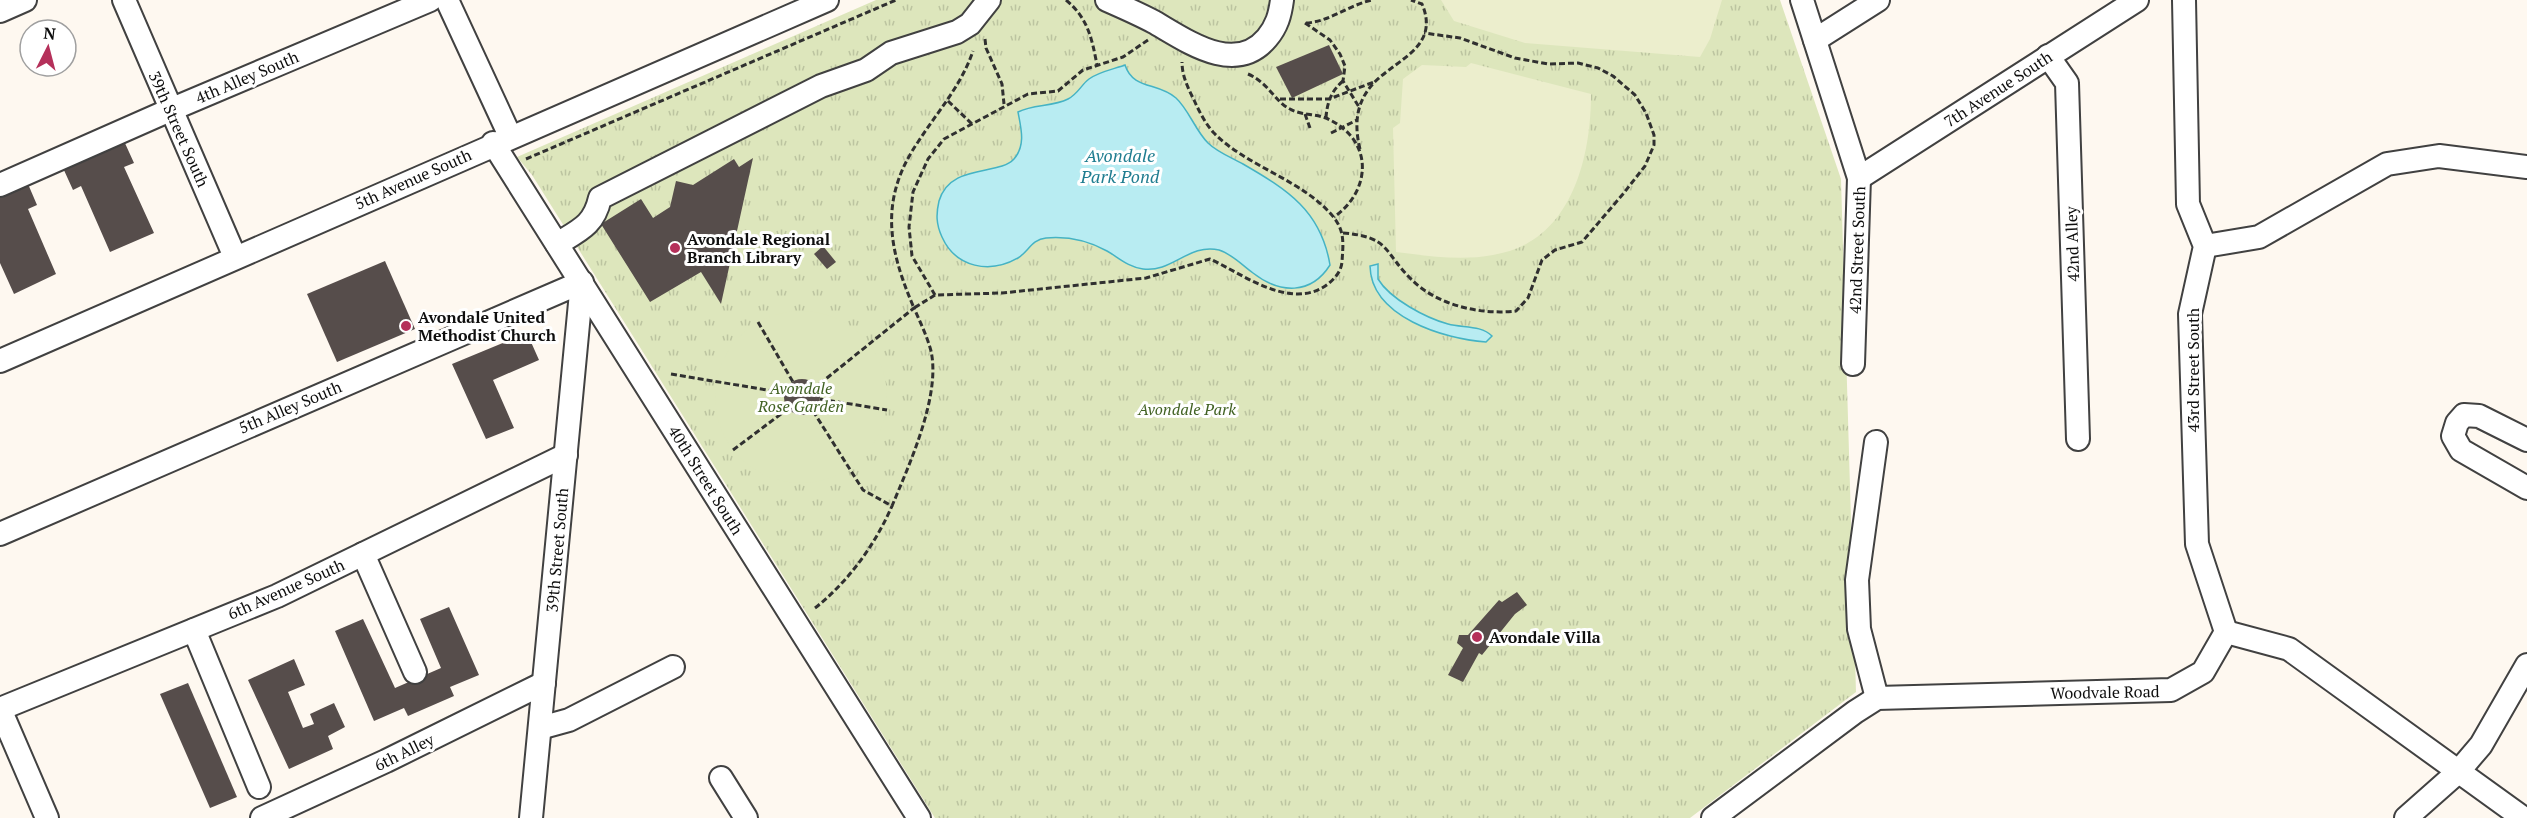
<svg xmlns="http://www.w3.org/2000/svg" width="2527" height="818" font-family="'PT Serif',serif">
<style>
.park{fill:url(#park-tufts)}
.garden{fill:#dde6bc}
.pitch{fill:#eceecd}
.water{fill:#b8ecf2;stroke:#45b3c4;stroke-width:1.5}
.building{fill:#564d4b}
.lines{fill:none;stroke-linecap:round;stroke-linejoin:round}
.minor-casing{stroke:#414141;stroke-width:26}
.path{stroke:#303030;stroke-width:3;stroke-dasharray:6 3;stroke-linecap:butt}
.minor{stroke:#fff;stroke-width:22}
.poi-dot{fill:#b5305a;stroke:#fff;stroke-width:2}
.labels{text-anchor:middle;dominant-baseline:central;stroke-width:6;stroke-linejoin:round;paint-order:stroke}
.street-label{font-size:16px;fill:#0e0e0e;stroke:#fff}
.poi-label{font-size:16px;font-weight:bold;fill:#0e0e0e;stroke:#fff;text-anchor:start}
.park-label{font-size:16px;font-style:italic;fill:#416223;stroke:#fff}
.water-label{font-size:18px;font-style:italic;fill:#1f7d90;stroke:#fff}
</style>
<defs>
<pattern id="park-tufts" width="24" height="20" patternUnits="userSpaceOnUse" patternTransform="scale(1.5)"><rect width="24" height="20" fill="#dde6bc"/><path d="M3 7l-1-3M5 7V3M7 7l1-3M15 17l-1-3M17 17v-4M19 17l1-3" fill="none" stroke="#bcc4a0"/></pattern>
</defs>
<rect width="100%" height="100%" fill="#fef8f0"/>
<polygon class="park" points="876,0 1780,0 1841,179 1856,692 1690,818 935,818 532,175 517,157"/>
<circle class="garden" cx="801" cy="397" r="86"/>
<g class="pitch">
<polygon points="1441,0 1722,0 1710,39 1700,57 1525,43 1454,21"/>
<path d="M1471 63 1591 94C1591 161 1570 243 1493 255 1461 261 1428 256 1396 252L1393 128 1400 123 1403 79 1422 65 1466 67Z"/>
</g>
<g class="water">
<path d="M1125 65C1133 90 1158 82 1176 98 1189 110 1195 130 1208 143 1217 152 1232 158 1243 164 1288 190 1321 211 1330 265 1311 295 1280 294 1253 273 1242 265 1232 254 1219 250 1189 243 1172 273 1143 269 1128 267 1119 258 1107 251 1087 240 1068 236 1046 238 1032 239 1028 252 1018 258 990 274 956 268 942 237 936 224 936 214 939 201 950 163 999 176 1014 159 1026 145 1021 128 1018 112 1034 104 1052 107 1068 99 1078 94 1081 85 1089 79 1098 72 1114 69 1125 65Z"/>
<path d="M1378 264V279C1390 299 1426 318 1448 324 1463 328 1481 325 1492 336L1486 342C1444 339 1371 317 1370 266Z"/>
</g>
<g class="building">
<polygon points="1329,45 1343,74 1292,98 1276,67"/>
<polygon points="124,141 134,163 124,167 154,233 110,252 81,186 73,190 63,168"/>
<polygon points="753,158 721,304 701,272 650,302 601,224 641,199 653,218 670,207 676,181 693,185 734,159 739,167"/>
<polygon points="28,184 37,205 28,209 56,274 14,294 0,263 0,197"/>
<polygon points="823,246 836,262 827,269 814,254"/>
<polygon points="385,261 415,329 337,362 307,294"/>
<polygon points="527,333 539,360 493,380 514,428 486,439 452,364"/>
<circle cx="802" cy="397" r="18"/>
<polygon points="1517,592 1527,605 1515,614 1482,655 1479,653 1463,682 1448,675 1463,648 1457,643 1459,635 1468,635 1499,600 1502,602"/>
<polygon points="449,607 479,675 450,687 454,696 408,716 404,708 374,721 335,631 363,619 395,688 441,668 420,619"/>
<polygon points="294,659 305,685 288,692 303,728 314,724 310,714 334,703 345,727 328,736 333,749 289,769 248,680"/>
<polygon points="188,683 237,797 210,808 160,694"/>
</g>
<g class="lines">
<defs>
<g id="minor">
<polyline points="124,0 235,257"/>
<polyline points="447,0 510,136"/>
<path d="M1107 0C1123 7 1139 14 1154 22 1187 41 1235 76 1267 38 1277 26 1280 15 1282 0"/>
<polyline points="1802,0 1859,178 1853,364"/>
<polyline points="2184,0 2188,204 2205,246 2190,314 2197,544 2226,632"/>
<polyline points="0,11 25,0"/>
<polyline points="1815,40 1878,0"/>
<polyline points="2048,56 2067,83 2078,439"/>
<polyline points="493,143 919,818"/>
<polyline points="1859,178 2137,0"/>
<polyline points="0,185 170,110 430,0"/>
<path d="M557 244C580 230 594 225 600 198L821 86 866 70 891 53 957 32 970 24 989 0"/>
<polyline points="2205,246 2259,237 2387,164 2439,156 2527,167"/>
<polyline points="0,361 827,0"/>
<polyline points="2527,440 2479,416 2464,415 2457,423 2453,436 2461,450 2527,488"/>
<polyline points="1876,442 1857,580 1859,629 1877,698"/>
<polyline points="0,534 582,282 531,818"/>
<polyline points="363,554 415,672"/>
<polyline points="194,630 259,787"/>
<polyline points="2226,632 2289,649 2523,818"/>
<polyline points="0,709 277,596 566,455"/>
<polyline points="0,709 47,818"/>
<polyline points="540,728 569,720 673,667"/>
<polyline points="721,778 746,818"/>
<polyline points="262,818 386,761 544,683"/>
<polyline points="1713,818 1855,712 1877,698 2171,690 2203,672 2226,632"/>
<polyline points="2406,818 2458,772 2481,745 2527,665"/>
</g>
</defs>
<use href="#minor" class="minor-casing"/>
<g class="path">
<path d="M1066 0C1088 18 1092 39 1097 65"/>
<polyline points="1305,23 1330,40 1340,54 1345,66 1343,81 1359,107"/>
<path d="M1306 23C1329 22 1349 5 1372 0"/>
<polyline points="985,39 986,48 1002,84 1004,104"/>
<path d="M1148 40 1123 57 1083 70 1058 91 1028 94 944 139 928 159 913 192 909 227 912 256 935 295 1002 293 1146 278 1210 259C1243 274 1291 312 1328 284 1335 278 1341 272 1342 262 1343 245 1345 233 1335 219 1305 180 1246 167 1213 132 1205 123 1199 111 1194 100 1188 88 1182 76 1182 62"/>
<path d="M1248 74C1269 83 1275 102 1290 109 1302 116 1318 113 1330 120 1374 142 1371 191 1334 217"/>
<polyline points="1280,99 1329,99 1374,82"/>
<polyline points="948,101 972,124"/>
<polyline points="1305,114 1310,128"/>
<path d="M1326 118C1327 103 1331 91 1343 81"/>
<polyline points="1331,133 1357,120"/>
<path d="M1360 149C1355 129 1355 108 1368 90 1388 61 1442 51 1422 4L1411 0"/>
<polyline points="526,159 896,0"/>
<path d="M1343 233C1391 237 1383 252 1412 280 1438 306 1482 315 1516 311L1528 298 1542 260 1555 250 1582 242 1623 194 1645 166 1654 145V135L1646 113 1635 95 1613 76 1598 68 1578 63 1548 64 1515 58 1460 38 1424 33"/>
<path d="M935 295 914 308C888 248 879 199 918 142 938 111 961 86 973 51"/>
<polyline points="758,322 793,382"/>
<polyline points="671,374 785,393"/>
<polyline points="820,399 887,410"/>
<path d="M813 411 863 490 892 506C909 465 941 396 931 351 927 336 920 322 914 308L817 386"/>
<polyline points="733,450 789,408"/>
<path d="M815 608C848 582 875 545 892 506"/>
</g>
<use href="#minor" class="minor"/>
</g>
<g class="poi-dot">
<circle cx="675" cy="248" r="6"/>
<circle cx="406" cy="326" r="6"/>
<circle cx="1477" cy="637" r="6"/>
</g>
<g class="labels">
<g class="street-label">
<text transform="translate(247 77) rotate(-23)">4th Alley South</text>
<text transform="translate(1998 89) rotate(-33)">7th Avenue South</text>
<text transform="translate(179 129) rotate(66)">39th Street South</text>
<text transform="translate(413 179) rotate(-24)">5th Avenue South</text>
<text transform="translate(2072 244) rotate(-92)">42nd Alley</text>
<text transform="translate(1857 250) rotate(-88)">42nd Street South</text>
<text transform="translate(2193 370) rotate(-90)">43rd Street South</text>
<text transform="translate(290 407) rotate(-23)">5th Alley South</text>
<text transform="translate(706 480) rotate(58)">40th Street South</text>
<text transform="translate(557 550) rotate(-85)">39th Street South</text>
<text transform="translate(286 589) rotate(-24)">6th Avenue South</text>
<text transform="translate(2105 692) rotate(-1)">Woodvale Road</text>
<text transform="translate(404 752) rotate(-26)">6th Alley</text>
</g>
<g class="poi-label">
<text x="687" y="239">Avondale Regional<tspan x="687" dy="18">Branch Library</tspan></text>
<text x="418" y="317">Avondale United<tspan x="418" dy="18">Methodist Church</tspan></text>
<text x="1489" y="637">Avondale Villa</text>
</g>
<g class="park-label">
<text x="801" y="388">Avondale<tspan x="801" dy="18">Rose Garden</tspan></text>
<text x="1187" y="409">Avondale Park</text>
</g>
<g class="water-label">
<text x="1120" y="155">Avondale<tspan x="1120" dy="21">Park Pond</tspan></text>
</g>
</g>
<g transform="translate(48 48) rotate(6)"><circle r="28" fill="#ffffff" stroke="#9f9f9f" stroke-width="1.5"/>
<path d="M0-4.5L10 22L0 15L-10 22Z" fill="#b5305a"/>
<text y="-9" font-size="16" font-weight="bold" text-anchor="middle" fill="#0e0e0e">N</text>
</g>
</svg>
